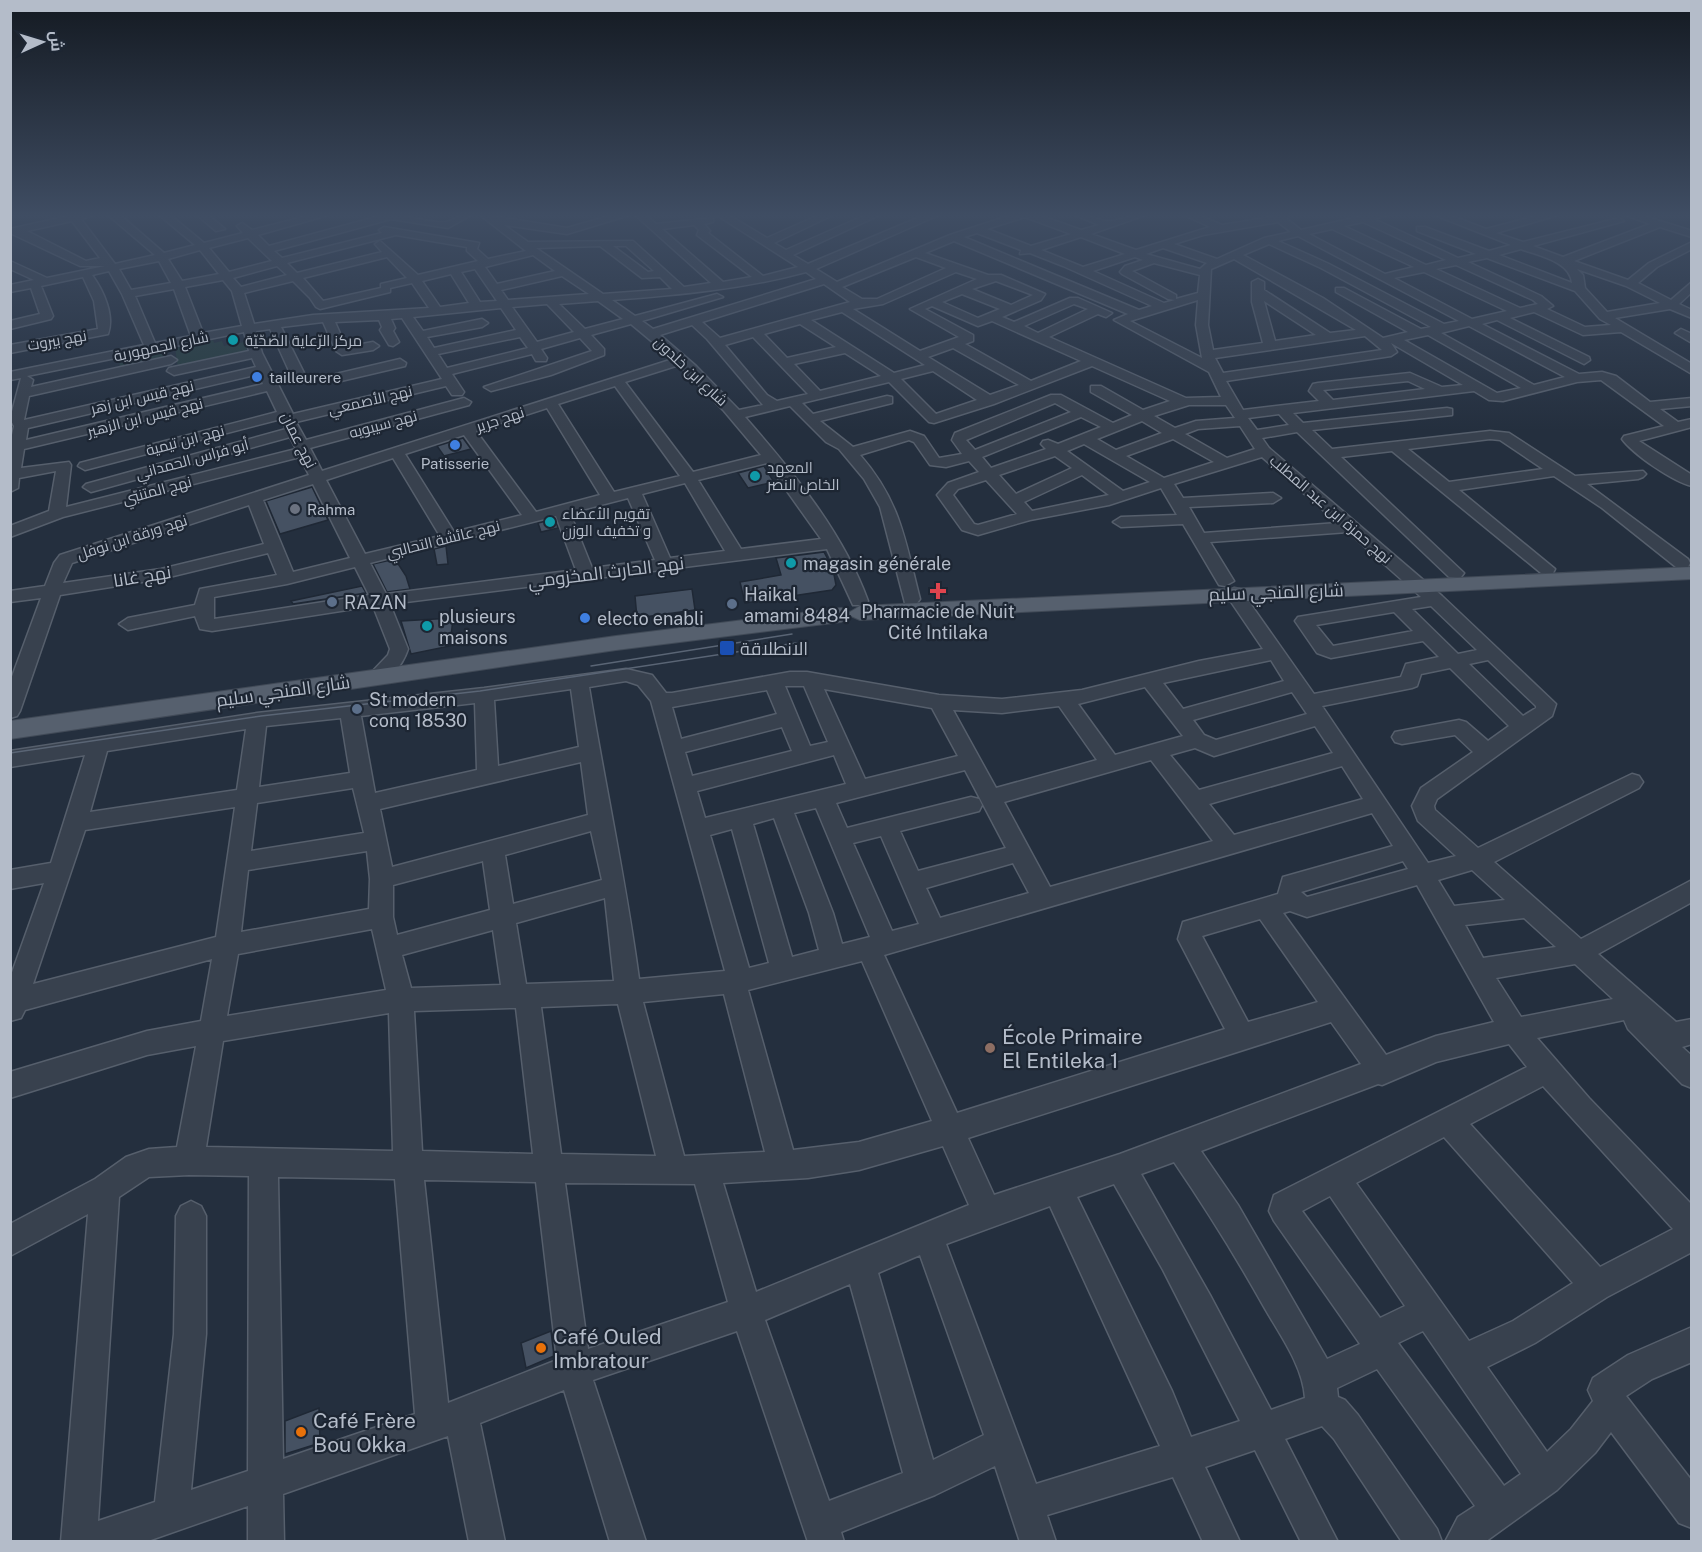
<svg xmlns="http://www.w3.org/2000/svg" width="1702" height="1552" font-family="'Public Sans',Cairo,sans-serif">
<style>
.green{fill:#263c3f}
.building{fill:#455162;stroke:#1f2835;stroke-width:1.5}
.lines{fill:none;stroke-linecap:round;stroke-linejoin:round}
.minor-casing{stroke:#565f6c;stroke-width:3}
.major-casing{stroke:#414a57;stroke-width:2}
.minor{fill:#38414e;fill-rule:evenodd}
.major{fill:#56606e;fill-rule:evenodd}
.tram{stroke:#5a6575;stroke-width:1.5}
.culture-dot{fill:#0f9aa8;stroke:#1d2633;stroke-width:2}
.shop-dot{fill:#3f7fe0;stroke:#1d2633;stroke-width:2}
.worship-dot{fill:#6b7280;stroke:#1d2633;stroke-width:2}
.health-dot{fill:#e0444e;stroke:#1d2633;stroke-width:2}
.service-dot{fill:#5c6f8a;stroke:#1d2633;stroke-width:2}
.transit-dot{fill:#1a4fb4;stroke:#1d2633;stroke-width:2}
.education-dot{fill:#8d6e63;stroke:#1d2633;stroke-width:2}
.food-dot{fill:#e8710a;stroke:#1d2633;stroke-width:2}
.labels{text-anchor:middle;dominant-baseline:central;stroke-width:4.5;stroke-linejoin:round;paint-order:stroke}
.far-street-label{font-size:15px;fill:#b4bcc9;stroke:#1d2633}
.far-poi-label{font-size:15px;fill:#b4bcc9;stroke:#1d2633;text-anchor:start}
.poi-label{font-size:18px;fill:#b4bcc9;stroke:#1d2633;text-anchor:start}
.street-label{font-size:18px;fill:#b4bcc9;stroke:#1d2633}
.near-poi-label{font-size:21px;fill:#b4bcc9;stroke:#1d2633;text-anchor:start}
</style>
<rect width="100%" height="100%" fill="#242f3e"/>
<g class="green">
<polygon points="213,340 214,343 222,341 224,346 244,342 248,354 178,368 175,348"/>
<polygon points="163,348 164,361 120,371 119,358"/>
</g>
<g class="building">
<polygon points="463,438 471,449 444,456 437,446"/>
<polygon points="764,466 774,482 748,488 738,473"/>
<polygon points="312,487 328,520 280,534 266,501"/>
<polygon points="555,519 558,528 541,532 538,523"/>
<polygon points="446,546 448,564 437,565 434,549"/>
<polygon points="824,552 833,569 836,585 832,590 745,603 740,582 781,575 776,558"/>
<polygon points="395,559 406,576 410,589 387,592 373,564"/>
<polygon points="362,586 366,593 293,604 291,601"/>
<polygon points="692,589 695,610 637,618 635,596"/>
<polygon points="453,618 450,646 411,654 401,621"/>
<polygon points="551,1331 554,1356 526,1368 521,1343"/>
<polygon points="319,1408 320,1443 285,1454 285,1421"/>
</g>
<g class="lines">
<defs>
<g id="minor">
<path d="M77 214H97L81 219 115 264 155 255 107 214H119L164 253 195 245 158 214H169L204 243 243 233 237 226 242 223 252 230 315 214H332L258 235 269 246 387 214C403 214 431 224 446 222 456 220 460 214 473 214L448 228 391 219 274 251 282 258 382 233 379 230 384 227 479 243 477 249 488 259 526 251 479 214 567 228 616 214H633L567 234 504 225 528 242 633 241 684 287 711 283 634 214H645L656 224 713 218V222L704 224 710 231 708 233 763 276 798 267 715 214H727L767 238 821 214H835L774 243 786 250 868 214H882L793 255 808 264 927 214H941L816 269 837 282 950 235 1014 214H1036L1081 230 1099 225 1073 214C1086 214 1103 222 1110 221 1123 220 1134 214 1148 214L1091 234 1136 250 1210 227 1182 214H1196L1222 225 1271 217 1268 214H1290L1287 219 1301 230 1371 214H1390L1374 219 1458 258 1476 254 1417 231V227H1425L1489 251 1511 245 1432 214H1447L1486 229 1544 214H1562L1496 233 1523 242 1619 218 1624 221 1533 246 1563 257 1650 224 1622 214H1638L1692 231V237L1660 227 1574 261 1628 280 1649 263 1692 242V249L1657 267 1638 283 1671 300 1692 282V292L1679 304 1692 310V318L1670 309 1615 318 1692 364V374L1621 332 1583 335 1534 312 1510 318 1589 357 1590 360 1584 364 1497 320 1482 324 1579 374 1602 372 1616 376 1650 402 1692 398V406L1660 409 1678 422 1692 419V427L1639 441 1692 475V486C1673 482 1633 454 1622 439L1624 436 1664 426 1601 380 1577 382 1503 401 1489 400 1474 391 1293 413 1303 423 1447 408 1452 409V415L1312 430 1332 449 1490 431 1509 433 1575 476 1643 471 1646 474 1643 477 1638 479 1587 484 1688 559 1690 563 1688 567H1676L1602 508 1554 476 1459 490 1555 569 1553 573H1541L1392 451 1341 457 1464 573 1461 577H1449L1297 432 1262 438 1269 448 1442 596 1556 704 1552 716 1437 799 1434 806 1435 810 1478 848 1632 774 1639 776 1643 782 1639 788 1494 862 1581 939 1692 880V902L1598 954 1676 1022 1692 1019V1044L1682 1047 1692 1056V1088L1682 1084 1628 1029 1624 1020 1537 1038 1589 1098 1692 1205V1252L1607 1297 1535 1343 1487 1367 1547 1452 1571 1429 1593 1401 1588 1390 1593 1378 1628 1355 1692 1327V1362L1652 1379 1626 1396 1692 1481V1528L1679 1523 1611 1432 1595 1453 1557 1490 1485 1542H1445L1458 1517 1475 1506 1377 1369 1337 1388 1338 1397 1345 1400 1358 1415 1437 1529 1442 1542H1402L1334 1439 1322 1426 1285 1439 1338 1542H1301L1255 1450 1205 1467 1240 1542H1203L1173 1477 1047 1515 1056 1542H1020L995 1466 935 1495 841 1532 844 1542H808L737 1331 593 1380 646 1542H610L564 1390 480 1423 505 1542H469L448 1436 283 1494 284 1542H248V1506L145 1542H61L88 1214 10 1256V1224L95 1179 126 1157 149 1149 177 1147 196 1046 147 1055 10 1098V1072L147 1031 201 1021 212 959 25 1010 21 1018 10 1021V978L44 883 10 889V870L51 863 85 755 10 767V751L257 713 484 688 626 669 652 675 666 693H672L790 672H807L939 695 1002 699 1082 690 1199 661 1263 649 1225 593 1234 588 1240 589 1314 694 1401 677 1406 664 1439 657 1423 641 1331 658 1317 653 1295 621 1298 617 1421 597 1348 532 1210 542 1234 581 1225 586 1219 585 1183 524 1121 527 1113 522 1121 517 1177 515 1161 488 1109 505 1030 520 978 535 962 530 937 495 948 483 979 472 969 461 946 467 930 465 914 442 909 440 860 455C901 502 905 541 920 599L917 603H905L880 507 864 479 839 449 826 442 790 406 745 417C792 471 843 532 868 601L865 605H853L827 549 390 604 408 649C403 664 388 687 370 682L367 677 388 655 390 649 373 606 212 631 200 629 195 616 128 630 119 624 128 618 195 605 200 589 277 575 268 553 161 579 60 595 20 711 17 716 10 718V682L41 598 10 602V591L45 586 54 563 60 555 309 475 300 457 63 517 10 537V526L49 511 56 471 19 478 18 488 10 492V444L14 426 10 419 21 378 10 380V372L144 345 122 294 109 271 92 275C103 290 115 315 108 334L10 353V345L98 329 94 301 83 277 41 286 53 316 51 319 10 329V321L40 314 31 288 10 292V285L34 280 10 269V261L47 278 105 266H80L10 233V229ZM1025 217 1071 234 1031 246 987 229ZM72 221 100 258 86 261 27 231ZM1278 222 1291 232 1264 238 1217 259 1174 244 1203 235ZM1363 222 1446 260 1426 265 1344 226ZM694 225 699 230 697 235 752 277 723 282 662 229ZM1332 229 1414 267 1385 274 1309 234ZM977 233 1021 250 1020 254 1030 253 1063 266 1152 306 1139 310 964 237ZM396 235 467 247V251L478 261 418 275 380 241 375 244 382 252 297 273 287 263ZM1298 236 1459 321 1444 324 1329 264 1278 241ZM1081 237 1125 254 1083 267 1041 250ZM248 238 272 261 229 272 209 248ZM954 241 1128 314 1114 320 1209 372 1221 397 1186 398 1049 337 1098 314 1106 317 1112 313 1078 298H1070L1014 322 1002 317 1041 300 1045 294 1001 275H988L925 253ZM1269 244 1321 268 1431 327 1421 329 1344 288H1336V292L1408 332 1383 338 1323 298 1243 255ZM600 246 642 278 660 277 672 289 603 294 536 248ZM613 246H626L654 271 648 272ZM1163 248 1207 263 1200 269 1146 254ZM1521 249C1539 256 1570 261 1572 283L1499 255ZM200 250 219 274 182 281 168 259ZM533 255 555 271 497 284 485 267ZM387 257 407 278 381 284V288L323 301 303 278ZM916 257 946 268 877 299H862L842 287ZM1135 257 1143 260 1125 266 1120 272 1122 274 1168 299 1175 300 1164 303 1093 271ZM1487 258 1575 291 1600 319 1611 325 1585 327 1547 309 1553 306 1541 296 1468 262ZM1234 259 1356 330 1330 333 1264 290V282L1258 279 1252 282V302L1263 343 1213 350 1208 325 1211 269ZM159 261 171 283 131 290 119 269ZM1154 263 1200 275 1198 293 1176 299V295L1132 271ZM1456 265 1533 300 1538 304 1520 308 1436 269ZM277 266 287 275 241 287 233 278ZM475 269 497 301 480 302 461 272ZM1577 269 1626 286 1660 303 1607 312 1585 288 1583 275ZM806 272 816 279 653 329 642 321 723 297 717 294 635 316 612 300C678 295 743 289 806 272ZM956 272 977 279 910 309 959 337 920 351 853 309 883 304ZM1424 272 1507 311 1472 319 1394 278ZM451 274 469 303 440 307 422 281ZM562 276 589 294 508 300 501 290ZM223 280 232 291 242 326 203 333 185 287ZM293 281 310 298 316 307 320 309 390 292V288L412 283 429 308 313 315 254 324 244 293ZM996 281 1033 295 1011 305 972 289ZM824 284 850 302 720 338 702 322ZM174 289 191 336 155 343 135 296ZM962 294 1000 309 978 318 942 302ZM1198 300 1196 325 1202 358 1130 321ZM598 301 623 319 585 329 559 304ZM1264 301 1316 335 1275 341ZM547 304 574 332 537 342 512 307ZM1074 304 1088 309 1038 333 1024 326ZM932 306 978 326 992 321 1081 361 1031 381 965 344 973 341V335L925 309ZM501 308 516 330 434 348 427 337 482 327 488 323 482 319 423 331 413 317ZM842 312 925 365 894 373 811 320ZM402 318 442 379 293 414 262 353 256 331 270 329 290 373 297 377 304 373 281 327 323 322 336 351 342 355 373 350 379 346 373 342 346 347 335 322 379 320 382 327 380 330 389 345 393 346 399 342 393 331 395 328 391 319ZM631 324 673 359 322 471 310 448 469 405 471 402 464 398 306 440 296 422 446 386 452 395H462L464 392 452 374 532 354 536 361H546L547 358 541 349 580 338 592 351 484 387 491 391 551 375 604 355V349L591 335ZM800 324 836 347 787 358 764 334ZM692 325 707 339 763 405 739 410 696 366 660 335ZM1469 326 1565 377 1534 385 1441 333ZM244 332 249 351 169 368 167 371 174 375 252 358 256 367 24 420 29 396 171 364 177 360 171 356 31 387 33 380 27 376ZM1428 335 1521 388 1497 393 1404 340ZM1365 336 1382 350 1223 373 1215 358ZM520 337 528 348 447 368 438 354ZM753 337 808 394 777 401 767 395 725 345ZM1391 343 1463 385 1442 387 1410 373 1318 383 1313 384 1309 391 1319 401 1243 410 1226 381 1391 356 1397 352ZM953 348 1019 385 990 395 928 357ZM845 353 881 376 820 391 794 364ZM679 365 724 411 761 455 693 472 625 382ZM1092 366 1170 401 1143 410 1101 386H1091V392L1132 415 1113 423 1061 395H1051L955 433 952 440 962 454 939 458 924 436 910 431 853 447 820 421 892 403V397L887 396 813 414 802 403 889 382 929 422 934 423 994 404ZM933 371 977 400 936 414 901 379ZM259 374 263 384 26 440 28 428ZM1408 381 1425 389 1333 400 1323 390ZM615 386 680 476 614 492 558 404ZM267 391 277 412 80 463 78 466 85 470 281 419 286 429 86 484 83 487 91 492 290 437 296 449 66 507 71 465 69 462 21 468 24 449ZM1055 403 1071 412 975 450 966 440ZM1189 405H1226L1235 418 1196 421 1175 428 1154 416ZM547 408 600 495 536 512 476 431ZM1279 414 1289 425 1257 430 1248 418ZM1081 417 1101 427 1058 444 1048 440 1043 441 1041 444 1046 449 991 468 982 457ZM1142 421 1162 433 1116 450 1097 439ZM1240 426 1255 449 1227 458 1185 434 1198 429ZM464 435 522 515 454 532 405 454ZM1173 439 1214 462 1164 478 1126 456ZM1490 439 1500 440 1543 469 1449 482 1408 449ZM1084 444 1150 482 1123 491 1067 451ZM1055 456 1072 468 1016 494 999 475ZM1262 457 1338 523 1204 533 1189 507 1273 503 1281 498 1273 493 1183 498 1174 484ZM393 458 440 536 365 554 326 480ZM767 463 821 539 741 549 698 480ZM1082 475 1109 495 1032 511 1024 502ZM986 480 1017 514 978 525 974 524 953 495 958 489ZM685 483 725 551 670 558 642 494ZM313 484 350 558 293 572 263 500ZM628 498 655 560 592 568 570 513ZM249 505 264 544 161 569 63 583 72 563ZM556 516 576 570 386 594 370 563ZM355 567 369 595 214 619V597L287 584ZM1431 606 1477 650 1458 654 1412 609ZM1394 612 1413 631 1333 646 1316 625ZM1271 660 1284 681 1183 709 1163 683ZM1488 660 1536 706V708L1523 716 1469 664ZM1450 668 1509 726 1488 741 1466 722 1459 720 1395 732 1392 737 1395 742 1402 744 1455 735 1473 752 1421 788 1412 806 1418 821 1456 856 1428 863 1322 706 1412 688 1417 686 1421 674ZM626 681 638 685 651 701 725 971 639 979C626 881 605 785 589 687ZM785 686H804L828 742 810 746ZM1145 687 1183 736 1115 755 1078 704ZM571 689 579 747 498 766 494 700ZM824 689 932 708 958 756 865 779ZM767 690 777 714 681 739 672 707ZM1292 692 1307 714 1216 740 1204 735 1193 720ZM475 703 477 770 375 793 361 716ZM1059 706 1097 760 996 788 953 710 1002 713ZM341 718 350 773 259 787 266 726ZM1315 726 1333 753 1199 790 1170 755 1195 748 1214 756ZM782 727 792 751 692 776 685 752ZM246 729 237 790 90 812 107 751ZM834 755 846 784 705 818 697 791ZM1151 760 1213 841 1050 887 1004 802ZM581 762 588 815 392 867 380 809ZM1342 766 1363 799 1234 835 1209 804ZM965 770 1006 848 918 871 900 831 979 811 982 805 979 799 971 797 847 828 836 803ZM353 788 364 833 251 851 257 803ZM235 807 216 937 33 984 85 830ZM816 808 870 937 842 944 833 913 794 813ZM1372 813 1393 846 1283 877 1278 894 1183 922 1178 939 1225 1029 957 1113 884 955ZM774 818 809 913 819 950 792 957 753 824ZM732 829 769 963 749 968 710 835ZM591 831 602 880 513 904 505 855ZM881 836 919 924 892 931 853 843ZM367 851 370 879 369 909 241 932 248 870ZM483 861 490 910 397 935 393 917V885ZM1403 861 1408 869 1307 897 1301 892ZM1013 863 1029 893 940 918 926 888ZM1472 870 1505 900 1454 906 1438 880ZM1417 885 1494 1022 1436 1036 1386 1055 1283 913 1290 911 1307 917ZM605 898 614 981 526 984 516 923ZM1524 918 1556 947 1483 958 1465 925ZM1260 919 1318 1002 1248 1022 1202 936ZM372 929 386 990 227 1016 238 954ZM493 930 501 985 411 988 402 955ZM862 961 932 1121 859 1142 793 1150 748 990ZM1575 964 1613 999 1521 1017 1496 978ZM724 994 765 1152 684 1156 643 1002ZM618 1004 656 1156 561 1154 541 1007ZM512 1008H516L533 1154 422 1151 414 1011ZM389 1013 393 1151 206 1147 223 1041ZM1331 1022 1361 1064 1120 1154 994 1195 968 1138ZM1509 1044 1527 1067 1274 1195 1269 1211 1274 1221 1360 1344 1327 1359 1238 1205 1201 1151 1378 1084 1382 1085 1436 1062ZM1543 1086 1673 1229 1600 1267 1470 1124ZM1444 1137 1573 1283 1513 1321 1469 1341 1356 1183ZM943 1146 969 1205 756 1292 723 1183 808 1178 859 1170ZM1174 1162C1206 1209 1236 1257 1264 1307 1280 1335 1303 1366 1305 1398L1271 1410 1210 1295 1141 1174ZM189 1175 249 1176 248 1471 191 1490 206 1334V1216L201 1206 191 1201 181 1206 176 1216 174 1334 155 1502 98 1521 119 1197 149 1177ZM278 1177 395 1179 415 1414 283 1459ZM424 1180 536 1182 557 1360 448 1403ZM565 1183 695 1184 728 1302 588 1349ZM1114 1184 1163 1270 1240 1421 1191 1437 1172 1391 1077 1197ZM1330 1196 1405 1306 1380 1318 1302 1211ZM1050 1206 1160 1446 1036 1484 946 1244ZM920 1255 984 1435 933 1460 878 1273ZM850 1284 903 1473 829 1501 765 1320ZM1423 1331 1521 1474 1504 1486 1398 1343Z"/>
<polygon points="196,214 207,214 225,229 216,231"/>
<polygon points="1681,329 1692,334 1692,343 1675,333"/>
<polygon points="400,359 406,363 405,366 341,381 334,377 336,374"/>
</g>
<polygon id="major" points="1692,567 1692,579 860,620 851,616 841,622 616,650 10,739 10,721 616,636 841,608 850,612 860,606"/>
</defs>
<use href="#minor" class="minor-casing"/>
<use href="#major" class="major-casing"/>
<use href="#minor" class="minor"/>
<use href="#major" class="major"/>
<g class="tram">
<polyline points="591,666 792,634"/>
<polyline points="10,753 261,716 480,691 796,643"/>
</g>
</g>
<linearGradient id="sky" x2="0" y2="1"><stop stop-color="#141a22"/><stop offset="0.5" stop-color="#3f4d63"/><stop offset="1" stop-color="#3f4d63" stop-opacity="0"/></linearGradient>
<rect width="1702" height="431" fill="url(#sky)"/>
<g class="culture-dot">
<circle cx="233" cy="340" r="6"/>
<circle cx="755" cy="476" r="6"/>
<circle cx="550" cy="522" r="6"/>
<circle cx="791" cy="563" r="6"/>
<circle cx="427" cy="626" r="6"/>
</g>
<g class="shop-dot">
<circle cx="257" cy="377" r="6"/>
<circle cx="455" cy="445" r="6"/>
<circle cx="585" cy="618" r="6"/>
</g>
<circle class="worship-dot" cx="295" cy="509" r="6"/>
<path class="health-dot" d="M935 582h6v6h6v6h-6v6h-6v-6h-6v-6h6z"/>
<g class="service-dot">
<circle cx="332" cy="602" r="6"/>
<circle cx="732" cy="604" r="6"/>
<circle cx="357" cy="709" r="6"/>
</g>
<rect class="transit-dot" x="719" y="640" width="16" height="16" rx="3"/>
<circle class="education-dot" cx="990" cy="1048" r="6"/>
<g class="food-dot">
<circle cx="541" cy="1348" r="6"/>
<circle cx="301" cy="1432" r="6"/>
</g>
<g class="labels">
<g class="far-street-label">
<text transform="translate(57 340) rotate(-10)">نهج بيروت</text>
<text transform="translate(161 346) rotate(-12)">شارع الجمهورية</text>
<text transform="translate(691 371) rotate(43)">شارع ابن خلدون</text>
<text transform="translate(142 397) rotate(-13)">نهج قيس ابن زهر</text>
<text transform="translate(370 400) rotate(-13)">نهج الأصمعي</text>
<text transform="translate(145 417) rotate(-14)">نهج قيس ابن الزهير</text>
<text transform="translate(500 419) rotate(-18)">نهج جرير</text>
<text transform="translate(383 424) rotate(-15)">نهج سيبويه</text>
<text transform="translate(185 440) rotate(-15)">نهج ابن تيمية</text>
<text transform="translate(299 440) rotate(63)">نهج عمان</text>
<text transform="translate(192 459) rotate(-15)">أبو فراس الحمداني</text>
<text transform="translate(157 490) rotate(-15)">نهج المتنبّي</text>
<text transform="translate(1331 509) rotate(41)">نهج حمزة ابن عبد المطلب</text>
<text transform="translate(132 537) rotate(-18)">نهج ورقة ابن نوفل</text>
<text transform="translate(443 539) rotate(-14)">نهج عائشة التحالبي</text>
</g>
<g class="far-poi-label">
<text x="245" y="340">مركز الرّعاية الصّحّيّة</text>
<text x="269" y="377">tailleurere</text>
<text x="455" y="463" text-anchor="middle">Patisserie</text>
<text x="767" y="467">المعهد<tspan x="767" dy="17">الخاص النصر</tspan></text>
<text x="307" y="509">Rahma</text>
<text x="562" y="513">تقويم الأعضاء<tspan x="562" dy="17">و تخفيف الوزن</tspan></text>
</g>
<g class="poi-label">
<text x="803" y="563">magasin générale</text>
<text x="744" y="594">Haikal<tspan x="744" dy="21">amami 8484</tspan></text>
<text x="344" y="602">RAZAN</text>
<text x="938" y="611" text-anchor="middle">Pharmacie de Nuit<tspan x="938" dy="21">Cité Intilaka</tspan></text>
<text x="439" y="616">plusieurs<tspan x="439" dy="21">maisons</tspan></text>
<text x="597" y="618">electo enabli</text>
<text x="740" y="648">الانطلاقة</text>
<text x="369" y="699">St modern<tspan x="369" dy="21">conq 18530</tspan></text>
</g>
<g class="street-label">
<text transform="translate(606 572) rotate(-7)">نهج الحارث المخزومي</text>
<text transform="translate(142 576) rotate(-9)">نهج غانا</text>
<text transform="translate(1276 592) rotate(-2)">شارع المنجي سليم</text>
<text transform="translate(283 691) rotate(-8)">شارع المنجي سليم</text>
</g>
<g class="near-poi-label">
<text x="1002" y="1036">École Primaire<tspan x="1002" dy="24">El Entileka 1</tspan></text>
<text x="553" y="1336">Café Ouled<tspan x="553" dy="24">Imbratour</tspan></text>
<text x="313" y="1420">Café Frère<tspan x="313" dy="24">Bou Okka</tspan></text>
</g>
</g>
<rect width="1702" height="1552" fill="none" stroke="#b4bcc9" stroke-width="24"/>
<g transform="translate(42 42) rotate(86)" stroke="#1d2633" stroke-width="4.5" paint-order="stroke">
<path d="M0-4.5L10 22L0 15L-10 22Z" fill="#b4bcc9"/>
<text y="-9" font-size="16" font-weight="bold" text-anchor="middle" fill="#b4bcc9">ش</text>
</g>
</svg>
